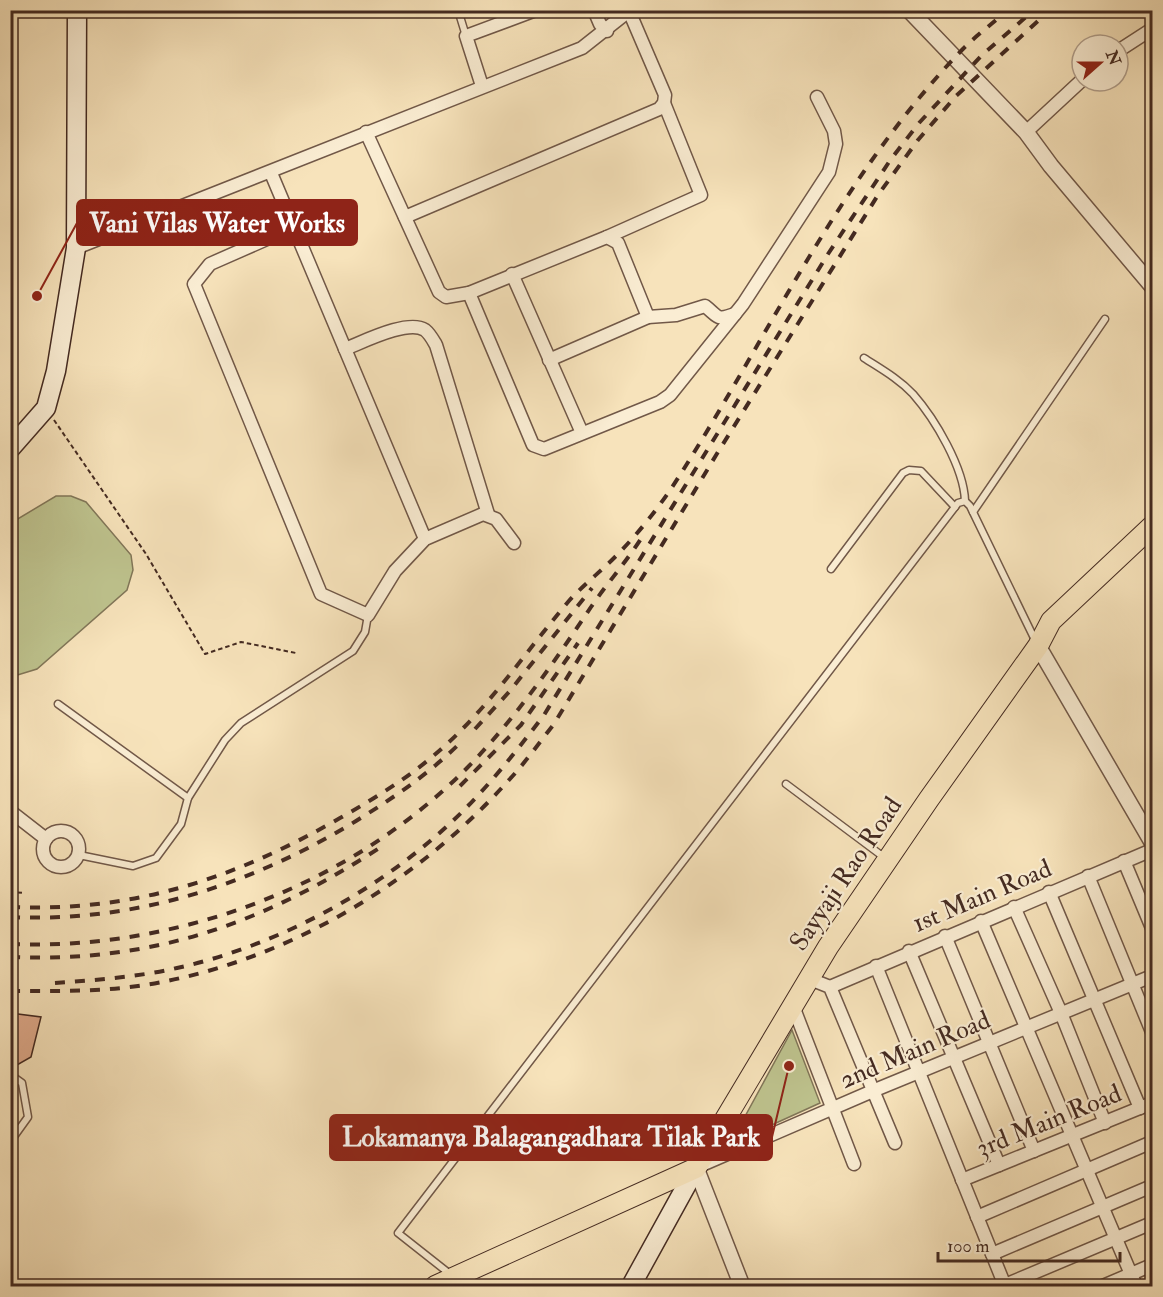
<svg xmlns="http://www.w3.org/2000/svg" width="1163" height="1297" font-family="'IM FELL Double Pica',serif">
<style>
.green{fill:#bec38e;stroke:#817658;stroke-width:1.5}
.building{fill:#dda889;stroke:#442a21;stroke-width:1.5}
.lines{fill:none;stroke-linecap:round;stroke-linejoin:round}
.service-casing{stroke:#715848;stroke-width:9}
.minor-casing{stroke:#715848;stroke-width:15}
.tertiary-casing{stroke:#715848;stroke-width:18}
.secondary-casing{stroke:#442a21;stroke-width:21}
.primary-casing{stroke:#442a21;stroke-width:22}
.path{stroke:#442a21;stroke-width:2;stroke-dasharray:4.5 3;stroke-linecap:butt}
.service{stroke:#faedd3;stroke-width:6}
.minor{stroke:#faedd3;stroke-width:12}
.tertiary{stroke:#faedd3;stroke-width:15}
.secondary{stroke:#faedd3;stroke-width:18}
.primary{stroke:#f7e3bb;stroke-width:20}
.rail{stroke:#442a21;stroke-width:4;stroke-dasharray:10 10;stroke-linecap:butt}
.labels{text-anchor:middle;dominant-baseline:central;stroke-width:4.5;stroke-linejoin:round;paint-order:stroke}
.street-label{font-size:26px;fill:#442a21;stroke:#faedd3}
.leader{fill:none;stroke:#8f2418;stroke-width:2}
.callout-dot{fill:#8f2418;stroke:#faedd3;stroke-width:2}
.callout{fill:#8f2418;stroke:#8f2418;stroke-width:2}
.callout-label{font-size:27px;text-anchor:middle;font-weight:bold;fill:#fff}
</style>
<rect width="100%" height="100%" fill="#f7e3bb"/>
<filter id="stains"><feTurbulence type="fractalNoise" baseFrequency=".00333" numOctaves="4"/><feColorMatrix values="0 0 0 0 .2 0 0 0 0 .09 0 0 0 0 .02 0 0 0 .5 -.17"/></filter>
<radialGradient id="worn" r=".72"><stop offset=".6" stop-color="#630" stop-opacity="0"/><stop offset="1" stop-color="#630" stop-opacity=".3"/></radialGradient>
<g class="green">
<polygon points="56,496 71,496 86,502 131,555 133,570 127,590 37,669 11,677 11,523"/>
<polygon points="792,1030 820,1103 730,1144"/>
</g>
<polygon class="building" points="10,1013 41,1017 31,1057 10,1069"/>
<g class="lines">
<defs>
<g id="service">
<polyline points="458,10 466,36"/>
<path d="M864 358C881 369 899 379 913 394 935 419 964 468 965 501L970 506 1035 640"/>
<polyline points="973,512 1105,319"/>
<polyline points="831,569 903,473 909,470 921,471 955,507"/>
<polyline points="58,704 188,798"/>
<polyline points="786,784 885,858"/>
<polyline points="79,855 133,866 156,858 181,824 188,798 225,740 241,723 353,651 365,632 368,615"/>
<polyline points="10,1079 15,1078 22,1083 28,1117 10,1142"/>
<polyline points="10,1097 10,1110"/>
<polyline points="450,1274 398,1233 958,503 965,501"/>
</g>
<g id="minor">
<polyline points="594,10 600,24 607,31"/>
<polyline points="1118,51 1152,29"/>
<polyline points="482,86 466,36 536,10"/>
<polyline points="366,132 439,292 446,297 469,293 607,237 618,243 648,317"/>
<polyline points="1026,132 1082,80"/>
<polyline points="271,173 425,539"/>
<polyline points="405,217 659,109 664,103 665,95 629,11"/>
<polyline points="294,227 210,264 194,284 321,594 368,615 395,571 425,539 483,514 496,519 514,543"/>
<polyline points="607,237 701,195 664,103"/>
<polyline points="76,248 582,48 630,10"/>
<polyline points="512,274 582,433"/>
<polyline points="469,293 533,445 544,449 660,402 670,395 743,304 829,172 836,144 834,131 817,97"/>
<path d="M345 349C363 342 408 319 425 330 430 334 433 340 436 345L488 514"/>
<path d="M549 360 648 317 676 315 705 306C719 317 716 321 735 314"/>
<polyline points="10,811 46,839"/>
<circle cx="61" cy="849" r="18"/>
<polyline points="1124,861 1152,928"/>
<polyline points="1088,876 1152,1032"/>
<polyline points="1049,892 1140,1108"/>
<polyline points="1014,907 1061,1013 1105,1123"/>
<polyline points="981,921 1136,1286"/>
<polyline points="945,936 1034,1151"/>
<polyline points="909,951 999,1165"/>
<polyline points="876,966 1005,1286"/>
<polyline points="810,979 830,987 895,1143"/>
<polyline points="830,987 1152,850"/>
<polyline points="793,1006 854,1164"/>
<polyline points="697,1167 875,1090 1152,976"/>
<polyline points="962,1180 1152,1103"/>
<polyline points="977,1217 1152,1142"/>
<polyline points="992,1254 1152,1186"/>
<polyline points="1005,1285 1152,1223"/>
<polyline points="1103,1286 1152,1265"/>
</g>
<g id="tertiary">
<polyline points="909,10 1026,132 1051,166 1152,286"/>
<polyline points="1038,646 1152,842"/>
<polyline points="696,1168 742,1286"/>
</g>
<g id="secondary">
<polyline points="10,449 46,408 56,371 76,248 77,10"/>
<polyline points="631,1286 696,1168"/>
</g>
<polyline id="primary" points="435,1286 696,1168 828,947 929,799 1038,646 1051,621 1152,526"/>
</defs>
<use href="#service" class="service-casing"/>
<use href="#minor" class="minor-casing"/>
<use href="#tertiary" class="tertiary-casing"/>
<use href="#secondary" class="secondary-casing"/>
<use href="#primary" class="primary-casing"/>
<g class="path">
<polyline points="54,420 146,554 205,654 241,642 296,653"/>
<polyline points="10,892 24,893"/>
</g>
<use href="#service" class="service"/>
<use href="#minor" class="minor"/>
<use href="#tertiary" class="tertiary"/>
<use href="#secondary" class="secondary"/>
<use href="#primary" class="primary"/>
<g class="rail">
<polyline points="475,729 509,692 592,588"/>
<polyline points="460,786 521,725 578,643"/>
<path d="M10 907C134 912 234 879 340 818 379 796 416 773 449 742 494 700 528 649 568 602 582 586 599 573 614 558 639 533 661 505 680 475 770 333 842 175 960 52 974 37 992 24 1008 10"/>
<path d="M10 917C134 923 251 885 356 821 393 798 426 776 458 745"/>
<path d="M10 944C176 951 350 886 467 768 515 719 553 664 591 607 608 582 628 560 644 534"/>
<path d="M10 957C155 963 264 923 384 845"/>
<path d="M55 983C96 980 138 977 177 968 281 945 386 887 462 812 492 782 518 749 544 715L828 254 891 159 919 123 981 56 1034 10"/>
<path d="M10 991C53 991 95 992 138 986 278 966 414 886 508 781 525 763 539 743 554 724L718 452 878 195 918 140 956 96 1050 10"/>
</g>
</g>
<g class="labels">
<g class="street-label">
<text transform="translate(846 874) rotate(-56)">Sayyaji Rao Road</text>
<text transform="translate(982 896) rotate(-23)">1st Main Road</text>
<text transform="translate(915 1050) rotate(-23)">2nd Main Road</text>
<text transform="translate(1049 1121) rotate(-22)">3rd Main Road</text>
</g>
</g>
<path class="leader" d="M37 296L77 223M789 1066L772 1137"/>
<g class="callout-dot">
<circle cx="37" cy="296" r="6"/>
<circle cx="789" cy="1066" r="6"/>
</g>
<g class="callout">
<rect x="77" y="200" width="280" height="45" rx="6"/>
<rect x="330" y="1115" width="442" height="45" rx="6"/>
</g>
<g class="callout-label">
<text x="217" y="232">Vani Vilas Water Works</text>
<text x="551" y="1146">Lokamanya Balagangadhara Tilak Park</text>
</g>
<rect width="1163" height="1297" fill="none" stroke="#f7e3bb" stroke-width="36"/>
<rect x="12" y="12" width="1139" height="1273" fill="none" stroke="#442a21" stroke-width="3"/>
<rect x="18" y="18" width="1127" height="1261" fill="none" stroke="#442a21" stroke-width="1.5"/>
<g transform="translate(1100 63) rotate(69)"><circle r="28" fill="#faedd3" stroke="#b19f8c" stroke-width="1.5"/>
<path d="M0-4.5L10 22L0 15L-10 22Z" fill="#8f2418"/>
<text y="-9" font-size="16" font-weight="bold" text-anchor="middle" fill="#442a21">N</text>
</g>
<path d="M938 1252v9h182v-9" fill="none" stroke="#442a21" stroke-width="3"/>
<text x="947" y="1252" font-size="18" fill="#442a21" stroke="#faedd3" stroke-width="4.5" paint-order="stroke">100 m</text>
<rect width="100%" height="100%" filter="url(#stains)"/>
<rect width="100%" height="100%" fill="url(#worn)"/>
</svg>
